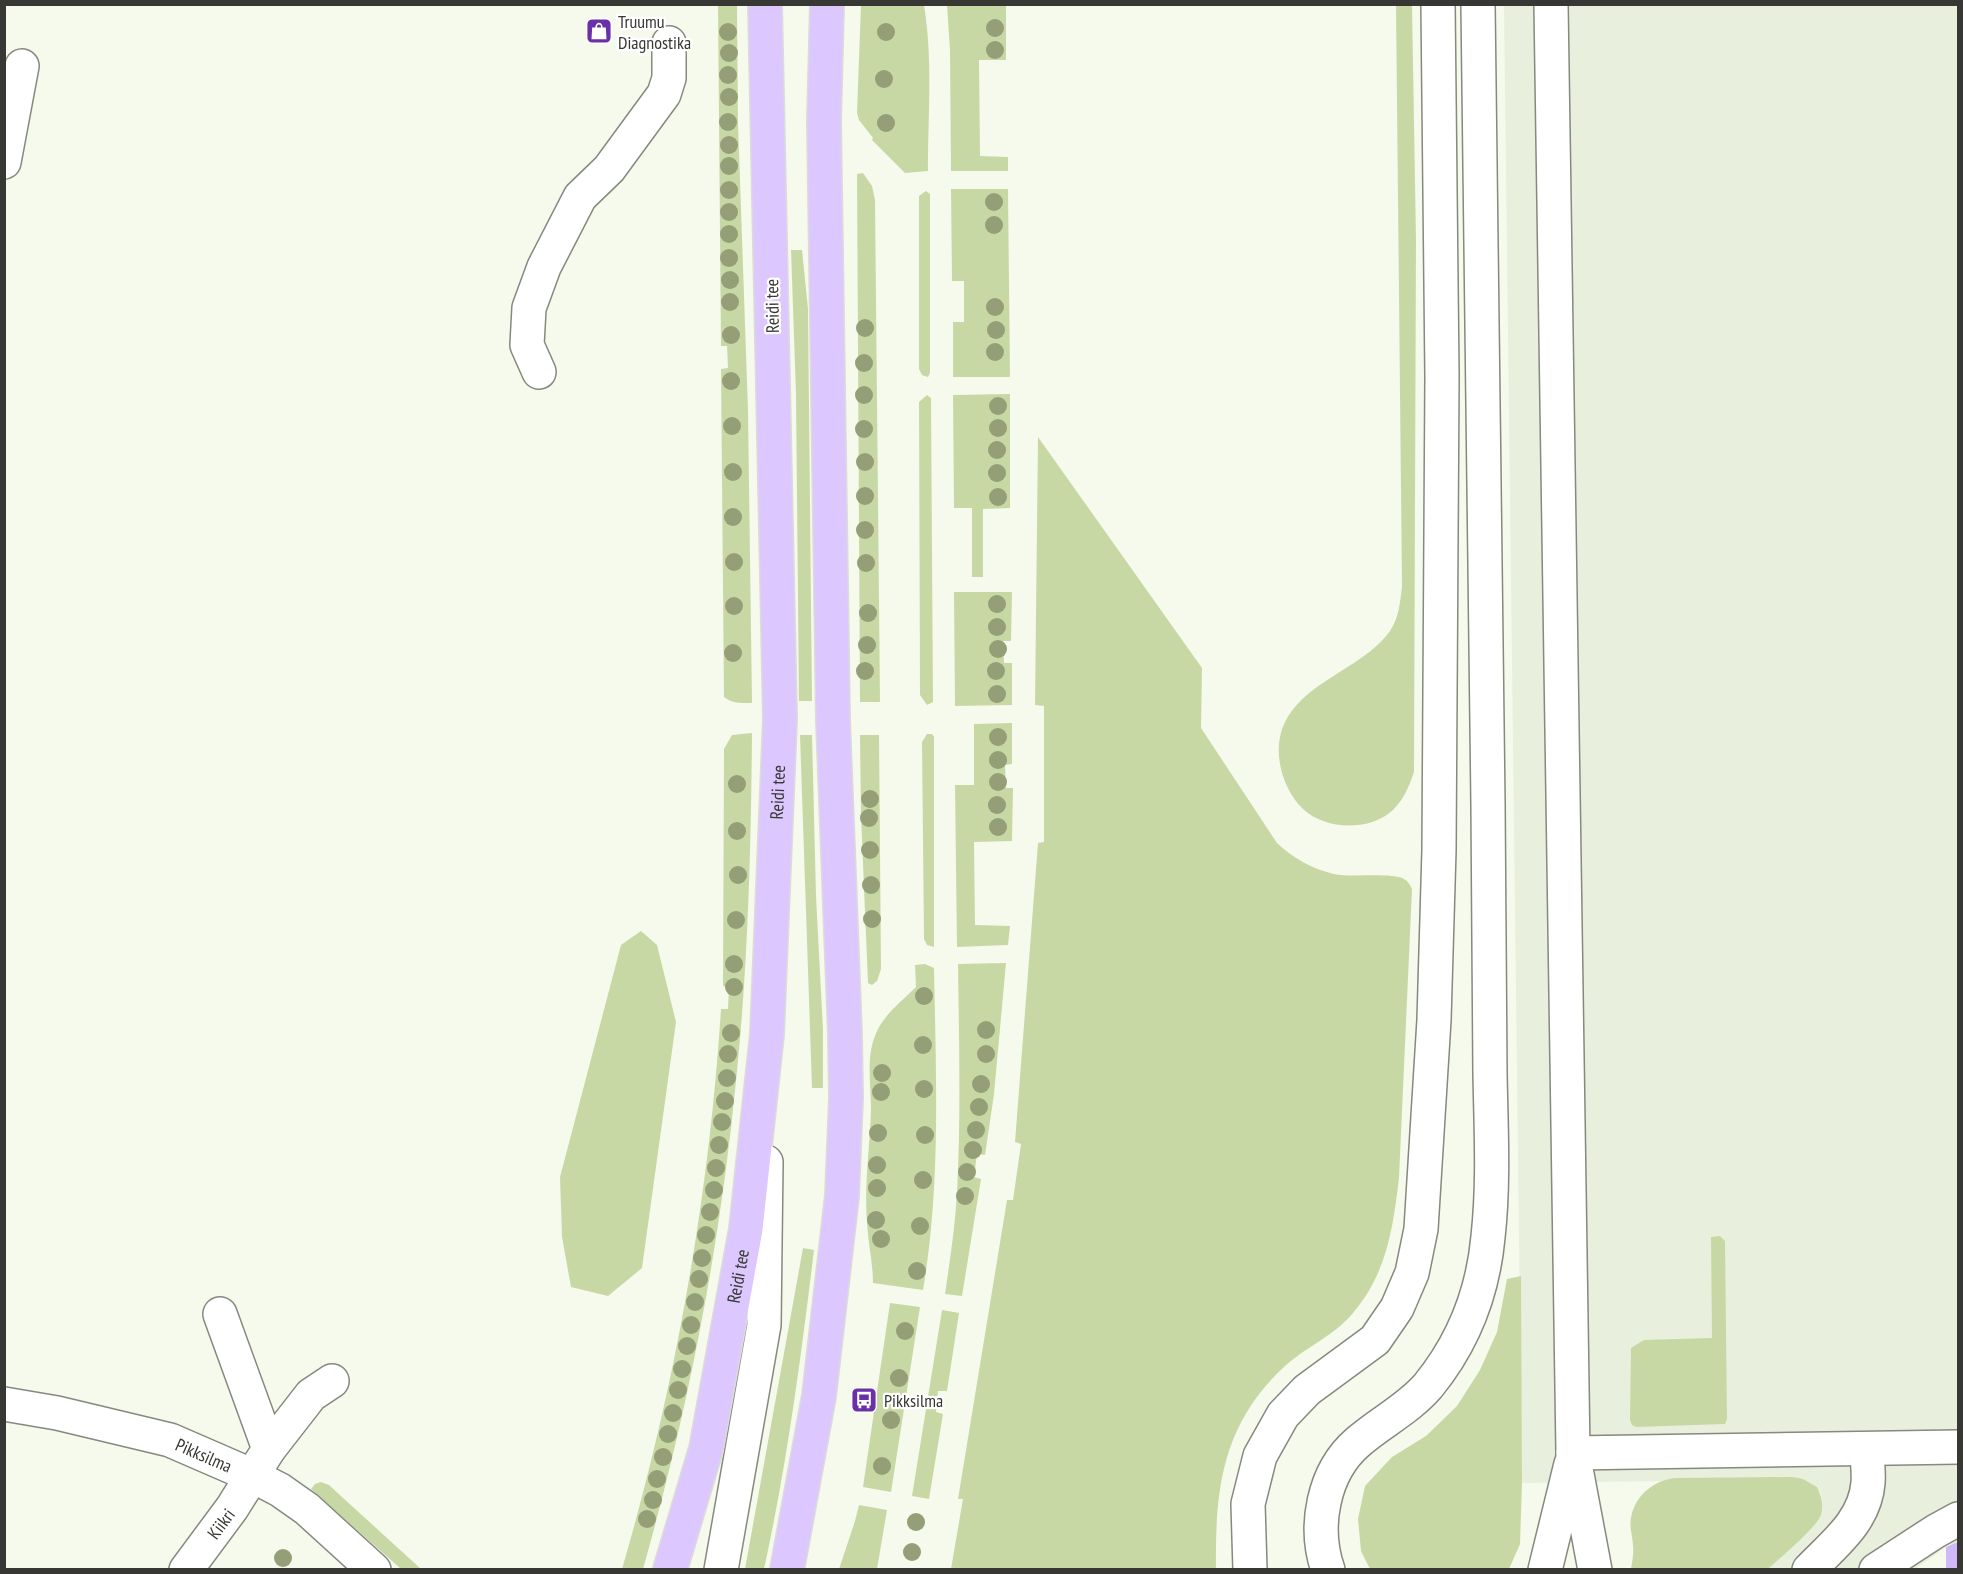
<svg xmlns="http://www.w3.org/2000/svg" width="1963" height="1574" font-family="'PT Sans Narrow',sans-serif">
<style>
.built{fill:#e8efdc}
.green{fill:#c8d8a5}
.water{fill:#d0b9f7}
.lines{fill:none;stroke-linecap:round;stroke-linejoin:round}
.minor-casing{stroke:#85897e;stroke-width:36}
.major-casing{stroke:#dbdbda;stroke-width:36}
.minor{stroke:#fff;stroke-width:33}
.major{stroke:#ddc7ff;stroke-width:33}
.tree{fill:#949e77}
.labels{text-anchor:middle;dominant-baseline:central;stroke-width:4.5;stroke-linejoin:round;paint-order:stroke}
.poi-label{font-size:18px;fill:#373833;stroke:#fff;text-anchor:start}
.street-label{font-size:18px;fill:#373833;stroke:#fff}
</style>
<rect width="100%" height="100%" fill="#f5faed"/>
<polygon class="built" points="1504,5 1958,5 1958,1543 1946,1547 1915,1569 1768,1569 1814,1525 1822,1501 1821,1494 1817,1487 1803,1479 1522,1483"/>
<g class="green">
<path d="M718 5H737L738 122 748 411 752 703C741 703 733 704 724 697L721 369 728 368 727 346H721Z"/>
<path d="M861 5H924C933 59 928 116 928 171L905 173 872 140 873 138 859 120 857 113Z"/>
<polygon points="947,5 1006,5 1006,60 979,60 980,156 1008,157 1008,171 951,171 950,50"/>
<path d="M1396 5H1412L1416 240 1414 772C1409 787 1402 804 1388 814 1365 831 1324 829 1303 809 1285 792 1275 761 1280 737 1292 683 1361 672 1390 631 1399 618 1400 602 1402 587Z"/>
<polygon points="863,173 872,186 875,200 880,702 860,702 857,174"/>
<polygon points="951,189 1008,189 1010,377 953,377 953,322 964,322 964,281 952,281"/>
<polygon points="926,191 930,194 930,373 928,377 922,375 919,369 919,196"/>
<polygon points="791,250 802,250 808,309 812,701 799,701 796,394"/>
<polygon points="1010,394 1010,508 983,509 983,577 972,577 972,508 954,508 953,395"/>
<polygon points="927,395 931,398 933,702 927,705 920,695 919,402"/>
<path d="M1038 437 1202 668 1201 728 1277 843C1293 858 1312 869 1334 874 1351 878 1391 872 1404 879 1408 881 1410 885 1412 889L1399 1178C1393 1228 1387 1273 1353 1313 1335 1335 1306 1347 1285 1366 1222 1424 1215 1489 1216 1569H951L963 1499H958L1007 1200H1013L1021 1144 1015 1142 1038 843 1044 842V706L1035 705Z"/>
<polygon points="954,592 1012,592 1011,641 1003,641 1004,663 1012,663 1012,705 955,706"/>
<polygon points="1012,723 1012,764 1005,765 1006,788 1013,788 1012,841 974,842 975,925 1010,926 1008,945 957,947 955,785 974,785 974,724"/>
<path d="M752 733C751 849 748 966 736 1081 720 1247 688 1410 643 1569H622C675 1387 709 1199 721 1009H728L729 987 723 986 724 749 732 735Z"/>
<polygon points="927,734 932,734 934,737 934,947 927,945 924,939 922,742"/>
<polygon points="800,735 812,735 816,896 823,1030 823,1088 812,1088"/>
<polygon points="860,735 879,735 881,969 877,981 872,985 868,983 861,816"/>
<polygon points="641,931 657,945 676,1022 642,1268 608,1296 571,1287 562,1237 560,1177 621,945"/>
<path d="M1006 963 994 1094 985 1155 977 1154 974 1177 981 1179 962 1296 945 1294C950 1260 955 1227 957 1193 961 1117 959 1040 958 964Z"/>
<path d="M925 964 934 968C936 1075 941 1184 923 1290L873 1283C873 1263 868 1243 867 1223 864 1185 870 1147 871 1109 871 1085 866 1058 875 1036 882 1016 901 1002 916 987L915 965Z"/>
<polygon points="1720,1236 1725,1241 1727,1419 1725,1424 1636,1427 1632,1425 1630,1420 1631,1348 1644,1340 1712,1338 1711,1237"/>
<path d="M803 1248 814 1250C801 1357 787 1464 764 1569H745Z"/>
<polygon points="1521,1276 1522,1483 1520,1544 1509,1569 1370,1569 1361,1551 1358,1519 1365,1486 1392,1457 1426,1436 1457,1406 1480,1370 1497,1332 1507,1279"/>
<polygon points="890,1303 920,1307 891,1492 863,1487"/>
<polygon points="942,1310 959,1313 947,1391 938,1391 936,1412 943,1414 929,1499 912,1496"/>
<path d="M1793 1477 1803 1479 1817 1487C1821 1495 1824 1505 1821 1515 1816 1528 1780 1558 1768 1569H1631C1632 1562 1634 1554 1633 1546 1633 1538 1629 1527 1631 1518 1635 1495 1654 1480 1676 1478Z"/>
<polygon points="321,1482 329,1485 342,1497 421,1569 401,1569 311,1489 315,1484"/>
<polygon points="859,1505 887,1510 877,1569 839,1569 855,1521"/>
</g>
<polygon class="water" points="1958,1542 1958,1569 1946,1569 1946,1547"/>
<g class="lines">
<defs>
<g id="minor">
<polyline points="1551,4 1573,1453 1595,1570"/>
<polyline points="4,162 22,66"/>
<polyline points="539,372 527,345 529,308 544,267 580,197 609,169 664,94 669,78 669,43"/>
<polyline points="220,1314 269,1449"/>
<path id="s1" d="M4 1404 57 1413 170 1440 253 1476 280 1490 307 1509 374 1570"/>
<polyline points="1573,1453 1958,1447"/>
<path id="s2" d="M186 1570 232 1508 269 1449 311 1395 332 1381"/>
<polyline points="721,1570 764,1325 766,1162"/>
<polyline points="1250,1570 1248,1504 1260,1456 1283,1415 1307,1390 1375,1340 1397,1308 1412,1273 1421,1229 1434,1020 1439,850 1442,377 1438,4"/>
<path d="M1328 1570C1313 1527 1323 1472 1358 1442 1381 1422 1408 1409 1428 1386 1463 1343 1483 1292 1488 1237 1494 1183 1491 1128 1490 1074 1490 984 1489 894 1488 804 1485 538 1482 271 1478 4"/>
<polyline points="1545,1570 1571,1464"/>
<path d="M1809 1570C1834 1544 1865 1521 1868 1483 1869 1472 1867 1461 1867 1450"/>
<polyline points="1876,1570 1936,1531 1958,1519"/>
</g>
<g id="major">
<path id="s3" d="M670 1570 706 1449 746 1229 767 1034 780 719 765 4"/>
<polyline points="787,1570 819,1396 842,1196 846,1098 845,1035 833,720 824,121 827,4"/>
</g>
</defs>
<use href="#minor" class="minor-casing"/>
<use href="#major" class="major-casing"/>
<use href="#minor" class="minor"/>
<use href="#major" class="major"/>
</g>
<g class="tree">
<circle cx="995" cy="28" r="9"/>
<circle cx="728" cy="32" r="9"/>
<circle cx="886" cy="32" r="9"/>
<circle cx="995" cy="50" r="9"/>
<circle cx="729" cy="53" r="9"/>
<circle cx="728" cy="75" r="9"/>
<circle cx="884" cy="79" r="9"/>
<circle cx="729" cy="97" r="9"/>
<circle cx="728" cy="122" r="9"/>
<circle cx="886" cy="123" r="9"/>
<circle cx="729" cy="145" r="9"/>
<circle cx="729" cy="166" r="9"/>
<circle cx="729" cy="190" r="9"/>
<circle cx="994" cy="202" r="9"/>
<circle cx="729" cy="212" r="9"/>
<circle cx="994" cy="225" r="9"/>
<circle cx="729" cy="234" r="9"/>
<circle cx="729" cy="258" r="9"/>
<circle cx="730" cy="280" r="9"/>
<circle cx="730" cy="302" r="9"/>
<circle cx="995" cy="307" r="9"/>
<circle cx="865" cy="328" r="9"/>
<circle cx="996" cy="330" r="9"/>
<circle cx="731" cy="335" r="9"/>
<circle cx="995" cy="352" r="9"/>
<circle cx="864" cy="363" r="9"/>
<circle cx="731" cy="381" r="9"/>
<circle cx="864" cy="395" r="9"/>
<circle cx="998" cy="406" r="9"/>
<circle cx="732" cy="426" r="9"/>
<circle cx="998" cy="428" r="9"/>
<circle cx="864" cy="429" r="9"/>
<circle cx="997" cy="450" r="9"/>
<circle cx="865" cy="462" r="9"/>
<circle cx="733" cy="472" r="9"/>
<circle cx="997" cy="473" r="9"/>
<circle cx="865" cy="496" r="9"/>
<circle cx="998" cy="497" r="9"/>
<circle cx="733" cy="517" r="9"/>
<circle cx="865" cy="530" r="9"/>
<circle cx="734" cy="562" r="9"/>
<circle cx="866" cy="563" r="9"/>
<circle cx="997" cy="604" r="9"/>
<circle cx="734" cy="606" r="9"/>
<circle cx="868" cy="613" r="9"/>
<circle cx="997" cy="627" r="9"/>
<circle cx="867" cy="645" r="9"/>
<circle cx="998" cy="649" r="9"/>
<circle cx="733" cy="653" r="9"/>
<circle cx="865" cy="671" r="9"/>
<circle cx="996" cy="671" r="9"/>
<circle cx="997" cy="694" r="9"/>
<circle cx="998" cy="737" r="9"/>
<circle cx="998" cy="760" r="9"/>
<circle cx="998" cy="782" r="9"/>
<circle cx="737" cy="784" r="9"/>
<circle cx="870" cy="799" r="9"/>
<circle cx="997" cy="805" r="9"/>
<circle cx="869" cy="818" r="9"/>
<circle cx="998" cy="827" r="9"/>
<circle cx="737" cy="831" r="9"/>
<circle cx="870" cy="850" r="9"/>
<circle cx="738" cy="875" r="9"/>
<circle cx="871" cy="885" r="9"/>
<circle cx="872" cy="919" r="9"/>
<circle cx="736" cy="920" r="9"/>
<circle cx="734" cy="964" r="9"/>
<circle cx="734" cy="987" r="9"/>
<circle cx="924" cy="996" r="9"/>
<circle cx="986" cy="1030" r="9"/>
<circle cx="731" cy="1033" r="9"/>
<circle cx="923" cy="1045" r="9"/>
<circle cx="728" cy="1054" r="9"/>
<circle cx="986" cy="1054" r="9"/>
<circle cx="882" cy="1073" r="9"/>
<circle cx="727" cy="1078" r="9"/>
<circle cx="981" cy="1084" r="9"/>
<circle cx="924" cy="1089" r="9"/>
<circle cx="881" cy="1092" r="9"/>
<circle cx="725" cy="1101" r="9"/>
<circle cx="979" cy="1107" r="9"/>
<circle cx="722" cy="1122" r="9"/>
<circle cx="976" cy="1130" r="9"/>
<circle cx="878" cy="1133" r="9"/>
<circle cx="925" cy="1135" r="9"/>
<circle cx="719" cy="1145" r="9"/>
<circle cx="973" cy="1150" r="9"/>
<circle cx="877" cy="1165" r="9"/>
<circle cx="716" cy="1168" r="9"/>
<circle cx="967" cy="1172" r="9"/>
<circle cx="923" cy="1180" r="9"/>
<circle cx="877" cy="1188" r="9"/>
<circle cx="714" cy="1190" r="9"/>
<circle cx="965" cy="1196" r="9"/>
<circle cx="710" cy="1212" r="9"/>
<circle cx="876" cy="1220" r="9"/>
<circle cx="920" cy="1226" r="9"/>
<circle cx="706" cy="1235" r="9"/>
<circle cx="881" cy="1239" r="9"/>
<circle cx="702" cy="1258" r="9"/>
<circle cx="917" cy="1271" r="9"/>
<circle cx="699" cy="1279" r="9"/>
<circle cx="695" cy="1302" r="9"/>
<circle cx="691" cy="1325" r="9"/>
<circle cx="905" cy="1331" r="9"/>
<circle cx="687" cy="1346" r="9"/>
<circle cx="682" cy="1369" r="9"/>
<circle cx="899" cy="1378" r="9"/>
<circle cx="678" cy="1390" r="9"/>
<circle cx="673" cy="1413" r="9"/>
<circle cx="891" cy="1420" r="9"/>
<circle cx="668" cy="1434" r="9"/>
<circle cx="663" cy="1457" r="9"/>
<circle cx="882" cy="1466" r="9"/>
<circle cx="657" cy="1479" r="9"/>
<circle cx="653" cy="1500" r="9"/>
<circle cx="647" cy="1519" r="9"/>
<circle cx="916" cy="1522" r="9"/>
<circle cx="912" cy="1552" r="9"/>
<circle cx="283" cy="1558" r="9"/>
</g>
<defs>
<symbol id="shop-square" viewBox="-11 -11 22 22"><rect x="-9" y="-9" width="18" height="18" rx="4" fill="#6930a7" stroke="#fff"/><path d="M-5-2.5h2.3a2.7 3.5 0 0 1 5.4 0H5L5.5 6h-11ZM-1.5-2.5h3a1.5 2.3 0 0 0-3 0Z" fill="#fff"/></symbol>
<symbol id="bus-square" viewBox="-11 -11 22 22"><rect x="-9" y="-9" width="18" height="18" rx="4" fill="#6930a7" stroke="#fff"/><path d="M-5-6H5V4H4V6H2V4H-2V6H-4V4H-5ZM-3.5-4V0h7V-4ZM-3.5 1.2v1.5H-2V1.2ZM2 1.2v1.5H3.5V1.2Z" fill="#fff"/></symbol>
</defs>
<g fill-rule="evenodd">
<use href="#shop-square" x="584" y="16" width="30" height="30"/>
<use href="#bus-square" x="849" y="1385" width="30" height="30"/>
</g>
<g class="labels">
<g class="poi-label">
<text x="618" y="21">Truumu<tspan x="618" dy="21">Diagnostika</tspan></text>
<text x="884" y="1400">Pikksilma</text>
</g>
<g class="street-label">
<text transform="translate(772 306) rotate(-91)">Reidi tee</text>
<text stroke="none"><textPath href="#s3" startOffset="788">Reidi tee</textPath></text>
<text stroke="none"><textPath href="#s3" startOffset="302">Reidi tee</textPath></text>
<text stroke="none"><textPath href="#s1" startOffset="207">Pikksilma</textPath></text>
<text stroke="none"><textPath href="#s2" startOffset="58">Kiikri</textPath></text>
</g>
</g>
<rect width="1963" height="1574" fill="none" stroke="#373833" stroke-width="12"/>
</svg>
